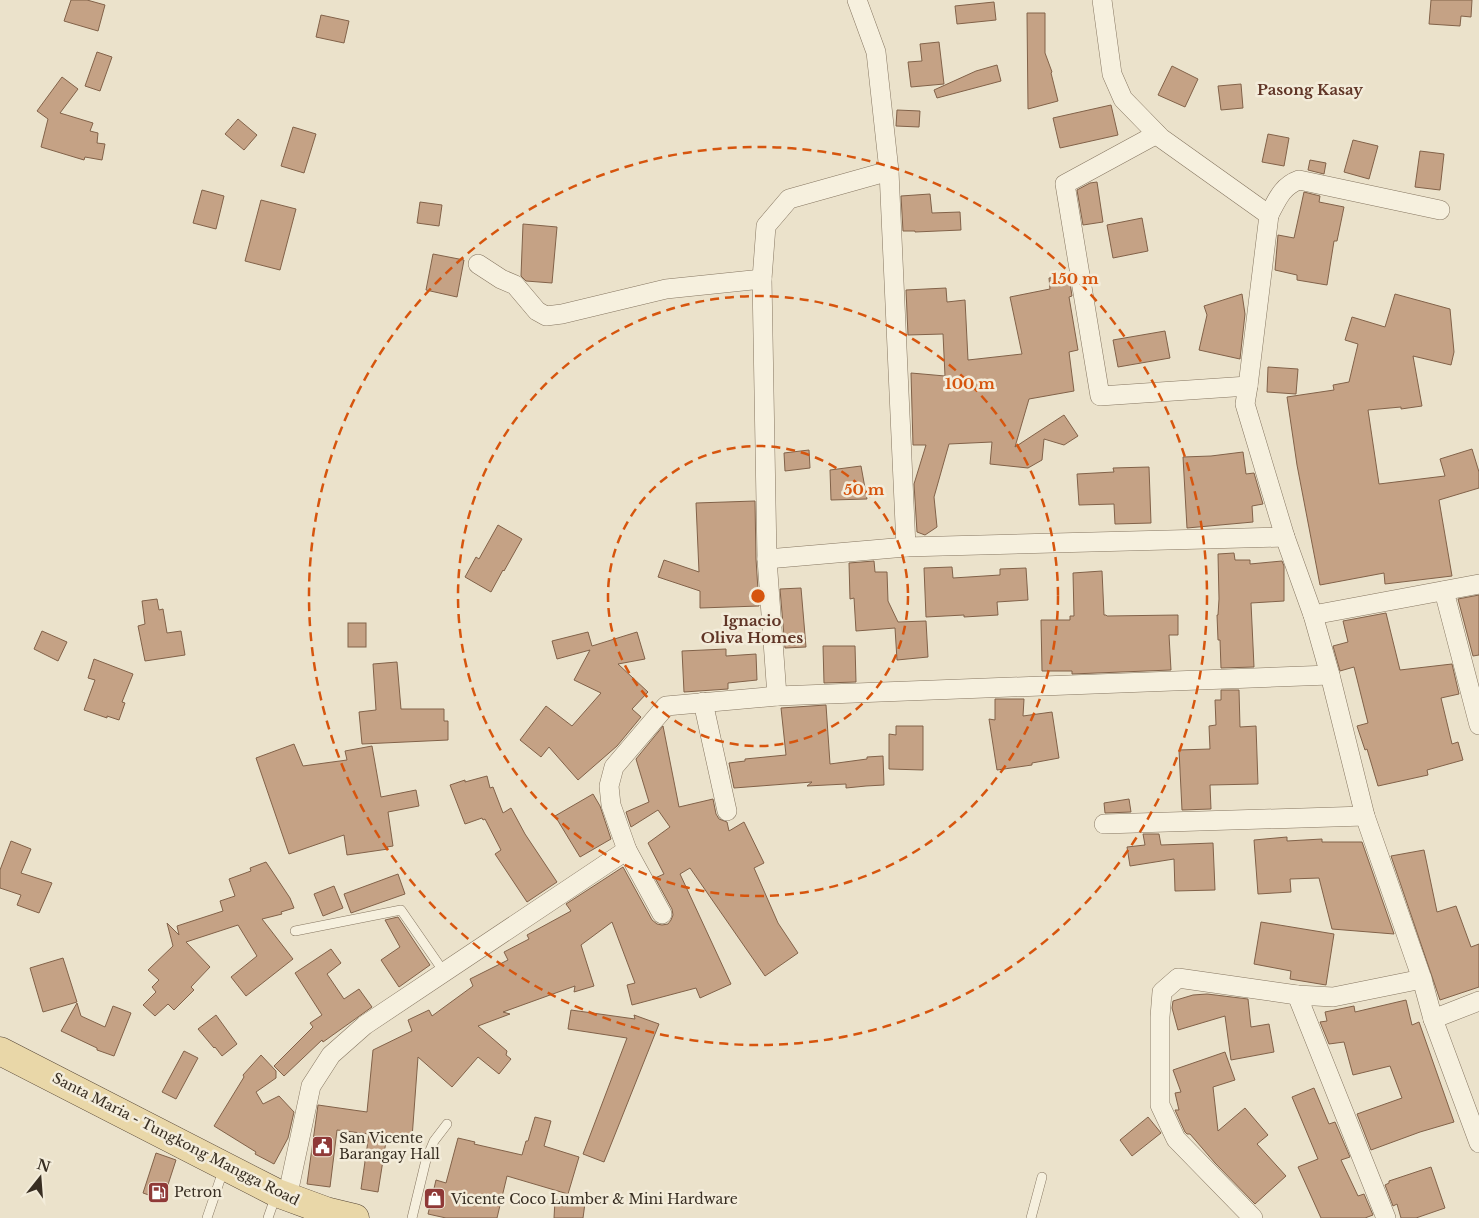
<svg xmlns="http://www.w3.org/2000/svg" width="1479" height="1218" font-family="'Libre Baskerville',serif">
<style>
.building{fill:#c5a285;stroke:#826249}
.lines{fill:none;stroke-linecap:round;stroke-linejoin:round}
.service-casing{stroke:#867661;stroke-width:10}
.minor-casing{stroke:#867661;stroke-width:20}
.primary-casing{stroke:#544434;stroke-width:29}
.service{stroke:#f6f0de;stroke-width:9}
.minor{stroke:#f6f0de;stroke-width:19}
.primary{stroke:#e9d7a8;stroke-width:28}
.ring{fill:none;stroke:#d6550e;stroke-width:2.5;stroke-dasharray:9 6}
.labels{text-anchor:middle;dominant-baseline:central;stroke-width:5;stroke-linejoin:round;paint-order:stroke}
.poi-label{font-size:14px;fill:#382e22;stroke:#f3ecda;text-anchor:start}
.street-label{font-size:14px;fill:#382e22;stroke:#f3ecda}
.neighbourhood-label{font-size:15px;font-weight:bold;fill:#603526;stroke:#f3ecda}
.centre{fill:#d6550e;stroke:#f3ecda;stroke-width:2.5}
.ring-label{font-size:15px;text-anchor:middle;font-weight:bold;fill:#d6550e;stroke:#f3ecda;stroke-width:5;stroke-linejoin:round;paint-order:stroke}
</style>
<rect width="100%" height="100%" fill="#ebe2cb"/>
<g class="building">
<polygon points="71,0 87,0 105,5 98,31 64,21"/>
<polygon points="1431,0 1472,0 1471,17 1461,16 1460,26 1429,24"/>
<polygon points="994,2 996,20 957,24 955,6"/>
<polygon points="1027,13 1045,13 1045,53 1052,72 1051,73 1058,101 1028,109"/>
<polygon points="321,15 349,21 344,43 316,37"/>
<polygon points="939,42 944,84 911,87 908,62 922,61 920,44"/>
<polygon points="97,52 112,57 100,91 85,86"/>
<polygon points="997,65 1001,81 937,98 934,90 976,71"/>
<polygon points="1172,66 1198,79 1185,107 1158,95"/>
<polygon points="62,77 78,89 60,113 93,123 90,131 98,133 97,143 105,144 102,160 85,157 84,160 41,147 48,119 37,111"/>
<polygon points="1241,84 1243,108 1221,110 1218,86"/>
<polygon points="1111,105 1118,135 1060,148 1053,118"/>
<polygon points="897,110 920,111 919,127 896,126"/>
<polygon points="238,119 257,135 244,150 225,134"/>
<polygon points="293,127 316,134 304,173 281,166"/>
<polygon points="1268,134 1289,138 1284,166 1262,162"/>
<polygon points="1353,140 1378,146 1369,179 1344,172"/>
<polygon points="1420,151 1444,154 1440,190 1415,187"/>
<polygon points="1310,160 1326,163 1324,174 1308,170"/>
<polygon points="1097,182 1103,222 1083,225 1077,190 1090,183"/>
<polygon points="202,190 224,196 216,229 193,223"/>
<polygon points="1304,192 1320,196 1319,202 1344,207 1337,241 1334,241 1327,285 1297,280 1297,275 1275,270 1278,235 1294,238"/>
<polygon points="930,194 932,213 960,212 961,230 915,232 915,231 903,231 901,196"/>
<polygon points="261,200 296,209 280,270 245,261"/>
<polygon points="420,202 442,205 439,226 417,223"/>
<polygon points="1142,218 1148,251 1113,258 1107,225"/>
<polygon points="523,224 557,227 552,283 526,281 521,276"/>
<polygon points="433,254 464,260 457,297 426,290"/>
<polygon points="1069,276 1072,296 1069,297 1078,350 1069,352 1074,391 1029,399 1015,447 1064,415 1078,436 1064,445 1044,439 1042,460 1028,468 990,464 992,442 949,444 934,497 937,527 925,535 917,532 914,484 926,445 913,445 911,373 945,376 943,334 908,335 906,290 946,288 947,302 965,300 968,360 1022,354 1010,297 1050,289 1049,278"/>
<polygon points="1242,294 1245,314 1240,359 1199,350 1207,315 1204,306"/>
<polygon points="1395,294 1450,309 1454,352 1451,365 1413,356 1422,406 1401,409 1401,407 1368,410 1379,484 1445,476 1440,459 1472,449 1479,472 1479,488 1439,500 1452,576 1385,584 1384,573 1320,585 1297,465 1287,397 1334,390 1333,385 1349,382 1358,344 1345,340 1352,317 1385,327"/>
<polygon points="1165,331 1170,358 1118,367 1113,340"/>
<polygon points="1268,367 1298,369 1296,394 1267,392"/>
<polygon points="809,450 810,468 785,471 784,453"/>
<polygon points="1243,452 1246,474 1254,473 1263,504 1252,506 1253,522 1187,528 1183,457 1211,456"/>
<polygon points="861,466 867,499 831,500 830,470"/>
<polygon points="1149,467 1151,523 1115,524 1114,504 1079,505 1077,474 1114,472 1113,468"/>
<polygon points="755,501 756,559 759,606 700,608 700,591 658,577 664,560 699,572 696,503"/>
<polygon points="498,525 522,539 504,571 503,570 491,592 465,577 476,557 479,559"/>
<polygon points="1234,553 1235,560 1250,560 1250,564 1282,561 1284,566 1284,601 1251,603 1254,667 1221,668 1220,640 1218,640 1217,615 1218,615 1219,599 1218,554"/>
<polygon points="874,561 875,572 887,572 888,601 898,622 926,621 928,657 897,660 895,628 856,631 854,598 850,599 849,563"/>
<polygon points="952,567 953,578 1000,575 1000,569 1026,568 1028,600 997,602 998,615 964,617 964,615 926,617 924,568"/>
<polygon points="1102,571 1104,615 1106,615 1107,616 1178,615 1178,635 1169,635 1171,670 1072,674 1072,671 1042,671 1041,620 1070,620 1070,616 1074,616 1073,573"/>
<polygon points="801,588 806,647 785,648 780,589"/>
<polygon points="1479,595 1479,655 1473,656 1458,599"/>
<polygon points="157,599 159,610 163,609 167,633 181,631 185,655 145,661 138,626 145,624 142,601"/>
<polygon points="1386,613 1400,670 1452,664 1459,694 1441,698 1452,744 1458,742 1463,760 1427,770 1428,775 1378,786 1367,749 1365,750 1357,726 1368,723 1354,667 1340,671 1333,646 1348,642 1343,621"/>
<rect x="348" y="623" width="18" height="24"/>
<polygon points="42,631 67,642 58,661 34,649"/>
<polygon points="588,632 592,646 637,632 645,659 618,664 648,692 632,709 641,717 617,746 578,780 549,747 541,757 520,740 546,706 572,726 601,693 574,680 590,650 557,659 552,641"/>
<polygon points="823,646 855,646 856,682 824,683"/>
<polygon points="726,649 726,656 756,654 757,680 728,683 728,689 684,692 682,651"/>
<polygon points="94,659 133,674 122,702 125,703 119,720 107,716 107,718 84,710 95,680 88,678"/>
<polygon points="397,662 401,709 444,709 444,721 448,721 448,740 362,744 359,712 376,710 373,664"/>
<polygon points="1221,690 1239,690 1240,727 1256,726 1258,784 1210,785 1211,809 1182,810 1179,750 1210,749 1209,726 1216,725 1215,700 1221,700"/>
<polygon points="995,699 1024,699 1023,716 1052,712 1059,758 1032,763 1032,765 997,770 989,719 995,720"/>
<polygon points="826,705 830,764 867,759 867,757 883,756 884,785 866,786 846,788 846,784 807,786 812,782 734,788 729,763 745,761 745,759 786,755 781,708"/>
<polygon points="663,726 679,807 713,799 716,814 719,819 727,822 729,831 744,822 764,863 754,868 778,923 798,953 765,976 690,868 680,874 731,984 700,998 696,988 632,1005 627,985 635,983 612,922 581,945 594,986 574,992 575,986 503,1012 510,1014 478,1026 507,1051 506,1055 511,1059 499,1074 478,1057 452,1087 418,1057 412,1138 387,1135 378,1192 361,1189 369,1134 337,1130 330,1187 307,1184 318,1105 367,1112 373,1050 412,1031 408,1020 429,1010 432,1016 473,986 470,979 508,960 504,952 529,939 527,935 571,911 566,904 623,867 652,920 657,924 662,925 668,924 671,920 673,915 672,909 655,878 664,874 648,843 670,827 658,810 631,827 626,812 649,802 636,759"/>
<polygon points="896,726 923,726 923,770 889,769 889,734 896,735"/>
<polygon points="294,744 303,766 347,760 345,751 372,746 381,797 416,790 419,806 388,812 393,846 387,847 388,849 347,855 344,835 289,854 256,758"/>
<polygon points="487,776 490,788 493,787 503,813 511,808 525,834 557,882 527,902 495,854 501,850 485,819 483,820 482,818 465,824 450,785 465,780 465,782"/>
<polygon points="593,794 600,806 611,839 580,857 555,816"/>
<polygon points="1129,799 1131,812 1105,813 1104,803"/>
<polygon points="1143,834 1159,834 1161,845 1213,843 1215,890 1175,891 1174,859 1130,866 1127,847 1145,845"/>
<polygon points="1287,837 1287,841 1322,839 1322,842 1362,842 1394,934 1332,929 1319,878 1290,879 1291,892 1258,894 1254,840"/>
<polygon points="11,841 31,849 21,873 52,883 39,913 17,905 21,895 0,888 0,870"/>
<polygon points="1424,850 1437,912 1456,906 1471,947 1479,944 1479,987 1440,1000 1391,856"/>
<polygon points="266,862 290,898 294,908 281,912 282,914 262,919 293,959 246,996 231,977 257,956 238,925 186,942 210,967 191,987 194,990 174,1010 168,1004 155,1016 143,1005 156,992 152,987 159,980 148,970 173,946 167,923 179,935 177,926 223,911 220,901 235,896 229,879 251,871 250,868"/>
<polygon points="398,874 405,894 351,913 344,894"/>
<polygon points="334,886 343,908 323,916 314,894"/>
<polygon points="398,917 430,965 399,987 381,960 400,947 385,920"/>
<polygon points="1261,922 1334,934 1326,985 1290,979 1291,971 1254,964"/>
<polygon points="331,949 341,963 327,974 344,999 359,989 372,1007 323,1042 322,1040 284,1076 274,1066 313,1027 310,1023 322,1015 295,973"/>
<polygon points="63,958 77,1002 43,1012 30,968"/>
<polygon points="1207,994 1248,999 1251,1027 1269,1024 1274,1052 1231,1060 1225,1016 1178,1030 1172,1008 1173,1001 1193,995"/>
<polygon points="1406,1000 1412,1025 1419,1022 1454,1122 1420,1132 1371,1150 1357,1114 1402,1098 1390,1066 1353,1075 1344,1042 1329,1044 1320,1022 1327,1021 1325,1012 1354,1006 1355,1012"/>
<polygon points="77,1003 81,1016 105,1027 113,1006 131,1013 114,1056 97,1050 97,1048 61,1031"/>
<polygon points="571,1010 635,1019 634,1015 659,1024 604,1162 583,1154 627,1038 568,1029"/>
<polygon points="216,1015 237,1044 222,1056 215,1047 214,1048 198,1029"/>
<polygon points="184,1051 198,1058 176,1099 162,1092"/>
<polygon points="1225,1052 1235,1080 1213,1087 1218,1131 1245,1108 1268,1135 1257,1144 1286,1176 1255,1204 1215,1163 1190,1134 1187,1134 1185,1132 1175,1110 1179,1110 1175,1093 1181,1092 1173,1070"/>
<polygon points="261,1055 276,1071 276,1078 256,1092 263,1104 279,1096 294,1112 288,1138 274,1164 255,1154 256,1152 214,1126 244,1077 243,1075"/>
<polygon points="1314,1088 1329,1124 1335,1122 1350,1157 1341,1160 1358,1196 1364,1194 1373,1215 1365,1218 1321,1218 1298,1167 1318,1159 1292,1097"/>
<polygon points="535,1117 551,1121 544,1146 579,1157 568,1194 507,1176 497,1218 446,1218 428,1214 436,1180 446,1183 458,1138 475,1142 474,1144 522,1155 526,1141 528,1141"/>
<polygon points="1148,1117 1161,1133 1132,1156 1120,1140"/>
<polygon points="156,1153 176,1160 163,1200 143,1193"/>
<polygon points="1431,1167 1445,1208 1416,1218 1401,1218 1397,1204 1393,1206 1385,1185 1389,1183 1389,1181"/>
<polygon points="555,1200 585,1203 583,1218 554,1218"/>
</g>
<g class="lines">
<defs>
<g id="service">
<polyline points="295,931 401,910 444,972"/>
<polyline points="207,1218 224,1168"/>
<polyline points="268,1218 276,1195"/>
<polyline points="412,1218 426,1160 434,1141 447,1124"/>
<polyline points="1031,1218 1042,1177"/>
</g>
<g id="minor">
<polyline points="857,0 876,52 889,171 906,547"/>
<polyline points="1102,0 1112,74 1123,99 1161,138 1269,215 1248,386 1245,404 1285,537 1313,615 1330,675 1365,816 1422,979 1433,1019 1479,1143"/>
<polyline points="1157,134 1065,184 1100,396 1248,386"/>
<path d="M1269 215C1277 200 1282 186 1299 180L1440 210"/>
<polyline points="478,264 501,279 515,285 537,311 546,316 562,314 666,289 762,279"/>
<polyline points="767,559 906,547 1285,537"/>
<polyline points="1444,591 1479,725"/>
<polyline points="1313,615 1479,584"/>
<polyline points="777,696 767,559 762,279 766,226 789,199 889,171"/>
<polyline points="703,702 727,811"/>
<polyline points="1104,824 1365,816"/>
<polyline points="662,914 627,850 611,805 609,786 614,767 666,706 777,696 1330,675"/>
<polyline points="1433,1019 1479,1001"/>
<polyline points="287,1198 311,1086 331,1055 365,1025 627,850"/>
<polyline points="1253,1218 1176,1139 1160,1105 1160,1017 1162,992 1178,978 1297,995"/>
<polyline points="1386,1218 1297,995 1333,997 1422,979"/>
</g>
<polyline id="primary" points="0,1051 277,1193 326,1211 355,1218"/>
</defs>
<use href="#service" class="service-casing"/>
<use href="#minor" class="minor-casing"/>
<use href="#primary" class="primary-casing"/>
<use href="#service" class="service"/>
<use href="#minor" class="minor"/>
<use href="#primary" class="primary"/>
</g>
<g class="ring">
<circle cx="758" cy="596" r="150"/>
<circle cx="758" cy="596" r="300"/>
<circle cx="758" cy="596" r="449"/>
</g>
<defs>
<symbol id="civic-square" viewBox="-11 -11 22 22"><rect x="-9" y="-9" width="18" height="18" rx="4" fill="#8f3937" stroke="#f3ecda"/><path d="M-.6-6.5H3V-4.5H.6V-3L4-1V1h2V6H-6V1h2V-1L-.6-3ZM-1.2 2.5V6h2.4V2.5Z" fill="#fff"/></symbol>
<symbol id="fuel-square" viewBox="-11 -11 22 22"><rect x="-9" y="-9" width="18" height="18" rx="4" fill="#8f3937" stroke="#f3ecda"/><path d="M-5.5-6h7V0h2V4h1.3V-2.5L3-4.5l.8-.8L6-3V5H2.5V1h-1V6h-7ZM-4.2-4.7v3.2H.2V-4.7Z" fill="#fff"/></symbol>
<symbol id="shop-square" viewBox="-11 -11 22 22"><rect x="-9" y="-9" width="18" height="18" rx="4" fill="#8f3937" stroke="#f3ecda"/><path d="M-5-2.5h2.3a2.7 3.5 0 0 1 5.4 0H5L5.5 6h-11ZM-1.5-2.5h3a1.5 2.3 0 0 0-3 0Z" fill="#fff"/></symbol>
</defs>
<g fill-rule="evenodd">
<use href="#civic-square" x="310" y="1134" width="25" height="25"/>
<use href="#fuel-square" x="146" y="1180" width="25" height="25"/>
<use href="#shop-square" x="422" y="1186" width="25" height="25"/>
</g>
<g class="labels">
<g class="poi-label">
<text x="339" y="1138">San Vicente<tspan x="339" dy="16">Barangay Hall</tspan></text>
<text x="174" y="1192">Petron</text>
<text x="451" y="1199">Vicente Coco Lumber &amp; Mini Hardware</text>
</g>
<g class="street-label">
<text transform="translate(176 1139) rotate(27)">Santa Maria - Tungkong Mangga Road</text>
</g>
<g class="neighbourhood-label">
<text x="1310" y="89">Pasong Kasay</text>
<text x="752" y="620">Ignacio<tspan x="752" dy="17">Oliva Homes</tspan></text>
</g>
</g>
<circle cx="758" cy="596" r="8" class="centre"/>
<g class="ring-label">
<text x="1075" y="284">150 m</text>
<text x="970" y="389">100 m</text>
<text x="864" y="495">50 m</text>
</g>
<g transform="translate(40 1178) rotate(17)" stroke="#f3ecda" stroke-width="4" paint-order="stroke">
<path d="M0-4L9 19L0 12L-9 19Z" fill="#382e22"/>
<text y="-8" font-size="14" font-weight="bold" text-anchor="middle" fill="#382e22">N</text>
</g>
</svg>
